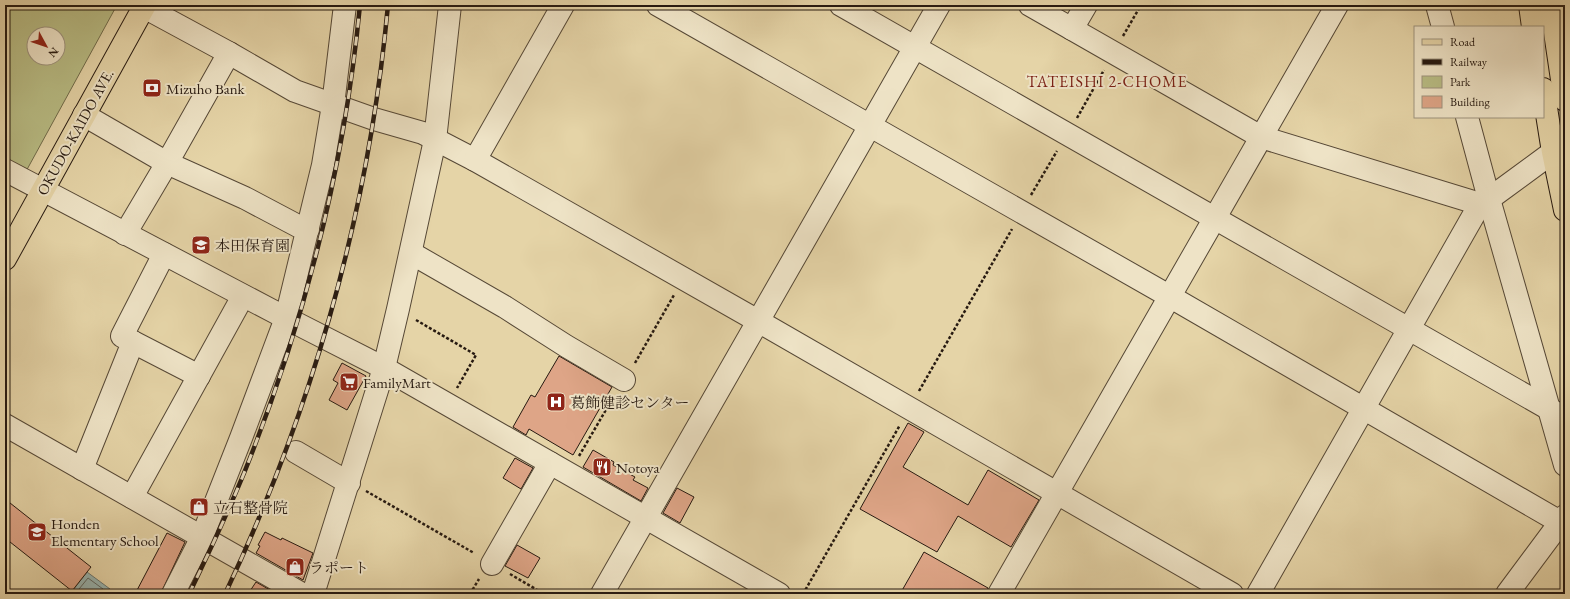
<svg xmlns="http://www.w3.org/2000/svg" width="1570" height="599" font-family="'EB Garamond','Noto Serif JP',serif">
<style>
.green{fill:#b8bc84;stroke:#706b4a;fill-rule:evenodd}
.water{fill:#99b6b2;stroke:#6b7872}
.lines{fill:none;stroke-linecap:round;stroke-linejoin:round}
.shore{stroke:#606862;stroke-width:1}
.building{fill:#dea587;stroke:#271a11}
.minor-casing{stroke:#564836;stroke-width:24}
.major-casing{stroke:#271a11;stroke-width:24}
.highway-casing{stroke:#271a11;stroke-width:24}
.path{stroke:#271a11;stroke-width:2.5;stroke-dasharray:3 2;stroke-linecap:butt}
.minor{stroke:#eee3c6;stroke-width:22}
.major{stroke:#e5d4a7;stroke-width:22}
.highway{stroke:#e5d4a7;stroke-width:22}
.rail-casing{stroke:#271a11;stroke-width:4.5}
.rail{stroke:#eee3c6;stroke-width:3;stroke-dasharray:9;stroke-linecap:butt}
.labels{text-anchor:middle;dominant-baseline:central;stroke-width:4;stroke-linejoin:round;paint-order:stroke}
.poi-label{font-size:15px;fill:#271a11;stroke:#eee3c6;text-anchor:start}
.street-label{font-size:15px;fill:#271a11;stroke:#eee3c6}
.neighbourhood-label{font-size:16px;letter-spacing:1px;fill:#7a1f14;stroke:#eee3c6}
</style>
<rect width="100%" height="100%" fill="#e5d4a7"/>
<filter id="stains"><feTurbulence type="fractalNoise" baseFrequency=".005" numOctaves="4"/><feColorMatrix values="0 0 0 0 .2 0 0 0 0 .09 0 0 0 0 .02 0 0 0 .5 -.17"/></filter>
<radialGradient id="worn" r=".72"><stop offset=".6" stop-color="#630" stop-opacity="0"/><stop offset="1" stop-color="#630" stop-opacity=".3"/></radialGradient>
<path class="green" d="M5 5H117L24 175 5 165ZM34 34H58V58H34Z"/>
<polygon class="water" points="87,572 110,589 106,594 70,594"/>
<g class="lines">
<polyline class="shore" points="75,594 88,578 103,589 103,594"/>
</g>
<g class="building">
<polygon points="559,356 612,387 573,455 529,429 526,435 513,427 531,395 535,397"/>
<polygon points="342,363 366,376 347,410 329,400 338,383 333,380"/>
<polygon points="908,423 924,432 903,467 968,505 988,470 1039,500 1011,547 958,516 937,552 860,509"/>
<polygon points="593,450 614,462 613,465 635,477 633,480 648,488 641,501 583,467"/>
<polygon points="515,458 533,468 521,489 503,478"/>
<polygon points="677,488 694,497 680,523 663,513"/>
<polygon points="5,499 91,567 72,591 5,538"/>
<polygon points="265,532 281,540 282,538 313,553 303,580 256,553 260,546 258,545"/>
<polygon points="167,533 185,542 161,593 160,594 135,594"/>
<polygon points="517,545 540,558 528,578 505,566"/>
<polygon points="924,552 988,588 987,594 900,594"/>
<polygon points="256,582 277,594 248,594"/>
</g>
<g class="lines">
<defs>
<g id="minor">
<polyline points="658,5 1169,296 1560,522"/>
<polyline points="841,5 1565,418"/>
<polyline points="1030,5 1261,137 1480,204"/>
<polyline points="1437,5 1443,27"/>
<polyline points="144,7 229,53 295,91 374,119 423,133 475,160 758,321 1232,594"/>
<polyline points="1072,29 1086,5"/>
<polyline points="84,115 167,163 245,198 298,226 308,229"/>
<polyline points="1467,117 1489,199 1565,465"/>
<polyline points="475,160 563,5"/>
<polyline points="5,170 286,318 384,368 779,594"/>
<polyline points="125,234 167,163 229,53"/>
<polyline points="411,253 505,307 566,346 624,380"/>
<polyline points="133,342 199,376"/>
<polyline points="5,425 302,594"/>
<polyline points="296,452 349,483"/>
<polyline points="82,469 133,342 122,336 164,254"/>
<polyline points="132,497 243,296"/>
<polyline points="492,564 550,463"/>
<polyline points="173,594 202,537 241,438 286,318 323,165 333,105 345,5"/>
<polyline points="313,594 384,368 398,309 435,140 450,5"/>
<polyline points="602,594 939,5"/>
<polyline points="999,594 1337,5"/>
<polyline points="1258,594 1480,204 1489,199 1553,152"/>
<polyline points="1507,594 1565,516"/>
</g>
<polyline id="major" points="5,259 145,5"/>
<g id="highway">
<polyline points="1530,5 1533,27"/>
<polyline points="1551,5 1565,100"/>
<polyline points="1543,89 1553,152 1565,210"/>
</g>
</defs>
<use href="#minor" class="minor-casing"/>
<use href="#major" class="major-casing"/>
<use href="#highway" class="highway-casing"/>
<g class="path">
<polyline points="1123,36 1141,5"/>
<polyline points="1077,118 1104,70"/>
<polyline points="1031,195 1057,151"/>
<polyline points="416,320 476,355 457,388"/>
<polyline points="635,363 674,295"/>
<polyline points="919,391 1012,229"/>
<polyline points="579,456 614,396"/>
<polyline points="366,491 474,553"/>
<polyline points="510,574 544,594"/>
<polyline points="470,594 479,579"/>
<polyline points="803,594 900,425"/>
</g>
<use href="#minor" class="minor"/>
<use href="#major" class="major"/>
<use href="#highway" class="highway"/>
<defs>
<g id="rail">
<path d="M189 594C210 550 232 505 250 458 307 313 345 161 360 5"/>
<path d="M225 594C313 408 369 210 388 5"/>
</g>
</defs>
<use href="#rail" class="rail-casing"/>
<use href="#rail" class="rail"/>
</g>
<defs>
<symbol id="bank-square" viewBox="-11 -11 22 22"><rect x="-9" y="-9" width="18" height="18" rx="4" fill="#8f2418" stroke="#eee3c6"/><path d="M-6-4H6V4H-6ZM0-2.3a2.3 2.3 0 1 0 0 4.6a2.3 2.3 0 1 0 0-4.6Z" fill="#fff"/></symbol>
<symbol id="school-square" viewBox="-11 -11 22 22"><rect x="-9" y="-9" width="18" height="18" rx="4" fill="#8f2418" stroke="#eee3c6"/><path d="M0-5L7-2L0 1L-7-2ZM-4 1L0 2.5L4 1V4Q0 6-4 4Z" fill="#fff"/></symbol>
<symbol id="supermarket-square" viewBox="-11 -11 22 22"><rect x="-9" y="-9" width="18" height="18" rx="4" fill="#8f2418" stroke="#eee3c6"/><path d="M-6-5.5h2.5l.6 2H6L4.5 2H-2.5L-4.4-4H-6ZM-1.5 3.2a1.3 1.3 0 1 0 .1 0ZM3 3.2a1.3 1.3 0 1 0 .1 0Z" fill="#fff"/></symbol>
<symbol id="hospital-square" viewBox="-11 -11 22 22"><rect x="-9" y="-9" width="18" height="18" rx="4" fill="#8f2418" stroke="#eee3c6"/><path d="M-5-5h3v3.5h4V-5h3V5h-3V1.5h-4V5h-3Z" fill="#fff"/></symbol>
<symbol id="restaurant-square" viewBox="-11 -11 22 22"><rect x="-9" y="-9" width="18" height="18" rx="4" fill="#8f2418" stroke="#eee3c6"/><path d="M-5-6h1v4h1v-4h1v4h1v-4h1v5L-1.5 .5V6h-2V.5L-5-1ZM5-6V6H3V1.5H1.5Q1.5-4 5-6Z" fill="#fff"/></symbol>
<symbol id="shop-square" viewBox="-11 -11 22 22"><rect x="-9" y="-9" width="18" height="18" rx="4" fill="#8f2418" stroke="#eee3c6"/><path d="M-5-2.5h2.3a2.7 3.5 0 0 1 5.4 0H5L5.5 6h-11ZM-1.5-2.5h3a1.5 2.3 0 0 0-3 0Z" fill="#fff"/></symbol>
</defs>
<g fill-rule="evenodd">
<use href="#bank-square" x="141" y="77" width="22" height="22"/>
<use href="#school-square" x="190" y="234" width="22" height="22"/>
<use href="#supermarket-square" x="338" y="371" width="22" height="22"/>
<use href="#hospital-square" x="545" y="391" width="22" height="22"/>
<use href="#restaurant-square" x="591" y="456" width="22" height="22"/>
<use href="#shop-square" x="188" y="496" width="22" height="22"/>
<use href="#school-square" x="26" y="521" width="22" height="22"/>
<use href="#shop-square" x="284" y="556" width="22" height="22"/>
</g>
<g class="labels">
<g class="poi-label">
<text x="166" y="88">Mizuho Bank</text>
<text x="215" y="245">本田保育園</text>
<text x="363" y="382">FamilyMart</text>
<text x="570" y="402">葛飾健診センター</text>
<text x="616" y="467">Notoya</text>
<text x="213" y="507">立石整骨院</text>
<text x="51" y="523">Honden<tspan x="51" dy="17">Elementary School</tspan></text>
<text x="309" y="567">ラポート</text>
</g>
<g class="street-label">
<text transform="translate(75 132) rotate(-61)">OKUDO-KAIDO AVE.</text>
</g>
<g class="neighbourhood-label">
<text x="1107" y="81">TATEISHI 2-CHOME</text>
</g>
</g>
<rect width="1570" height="599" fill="none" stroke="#e5d4a7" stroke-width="20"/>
<rect x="6" y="6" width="1558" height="587" fill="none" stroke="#271a11" stroke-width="2"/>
<rect x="10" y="10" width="1550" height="579" fill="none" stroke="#271a11"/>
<rect x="1414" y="26" width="130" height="92" fill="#eee3c6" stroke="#9e937e"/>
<rect x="1422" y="39" width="20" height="6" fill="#e5d4a7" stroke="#9e937e"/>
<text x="1450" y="46" font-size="12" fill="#271a11">Road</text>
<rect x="1422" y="59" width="20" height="6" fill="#271a11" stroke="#9e937e"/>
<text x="1450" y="66" font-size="12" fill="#271a11">Railway</text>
<rect x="1422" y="76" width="20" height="12" fill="#b8bc84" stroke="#9e937e"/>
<text x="1450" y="86" font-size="12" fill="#271a11">Park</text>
<rect x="1422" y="96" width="20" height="12" fill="#dea587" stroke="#9e937e"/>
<text x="1450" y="106" font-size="12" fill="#271a11">Building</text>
<g transform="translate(46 46) rotate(130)"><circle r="19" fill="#eee3c6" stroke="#9e937e"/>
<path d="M0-3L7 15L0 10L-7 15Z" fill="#8f2418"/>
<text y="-6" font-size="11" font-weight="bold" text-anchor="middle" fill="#271a11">N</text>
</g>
<rect width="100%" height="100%" filter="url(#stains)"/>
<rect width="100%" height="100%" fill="url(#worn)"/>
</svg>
